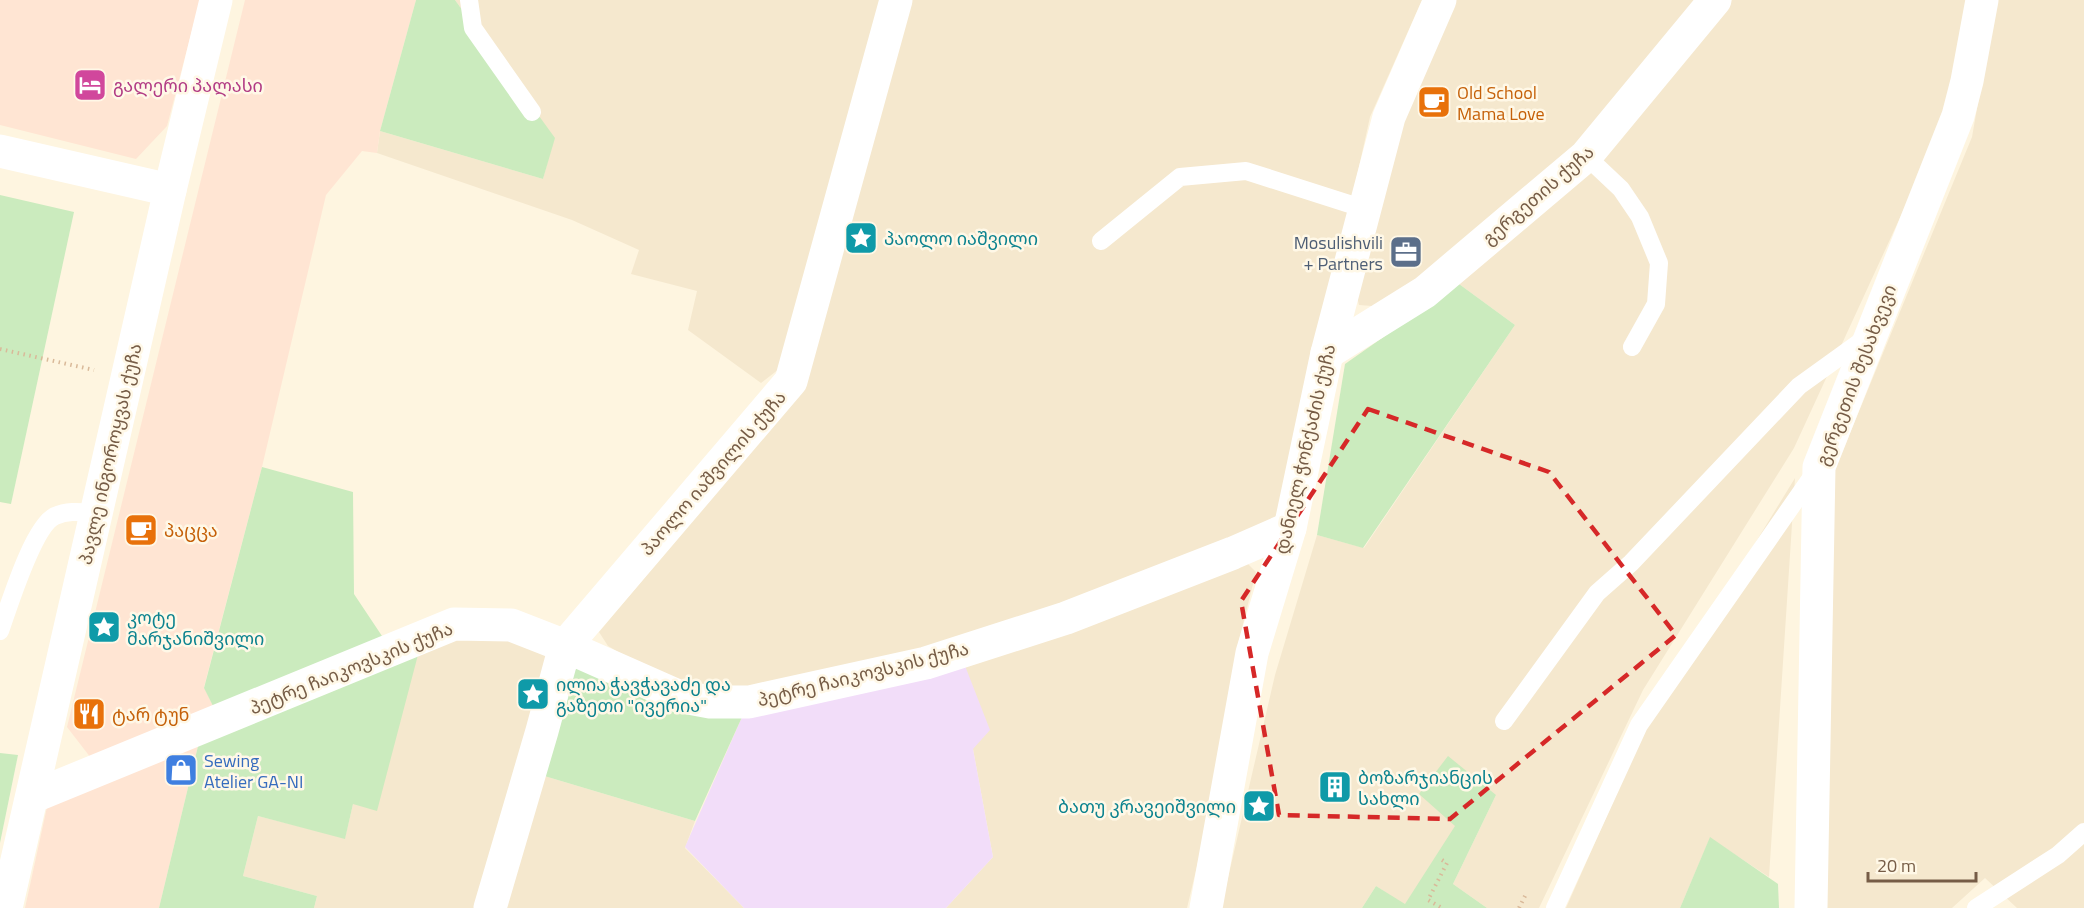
<svg xmlns="http://www.w3.org/2000/svg" width="2084" height="908" font-family="'Titillium Web','Noto Sans Georgian',sans-serif">
<style>
.residential{fill:#f5e8ce}
.commercial{fill:#ffe5d3}
.education{fill:#f2ddf9}
.green{fill:#cbebbe}
.lines{fill:none;stroke-linecap:round;stroke-linejoin:round}
.path{stroke:#d9b999;stroke-width:4;stroke-dasharray:1.5 4.5;stroke-linecap:butt}
.service{stroke:#fff;stroke-width:18}
.minor{stroke:#fff;stroke-width:33}
.tertiary{stroke:#fff;stroke-width:33}
.marked{fill:none;stroke:#d62828;stroke-width:4.5;stroke-dasharray:12 8;stroke-linejoin:round}
.labels{text-anchor:middle;dominant-baseline:central;stroke-width:5;stroke-linejoin:round;paint-order:stroke}
.hotel-label{font-size:18px;fill:#b23c85;stroke:#fff8e7;text-anchor:start}
.food-label{font-size:18px;fill:#c56008;stroke:#fff8e7;text-anchor:start}
.street-label{font-size:18px;fill:#765c46;stroke:#fff8e7}
.culture-label{font-size:18px;fill:#0d838f;stroke:#fff8e7;text-anchor:start}
.service-label{font-size:18px;fill:#4e5e75;stroke:#fff8e7;text-anchor:end}
.shop-label{font-size:18px;fill:#366cbe;stroke:#fff8e7;text-anchor:start}
</style>
<rect width="100%" height="100%" fill="#fef5e0"/>
<g class="residential">
<polygon points="455,0 882,0 779,369 761,383 688,330 697,291 631,274 639,250 572,220 377,153 380,131 543,179 554,138"/>
<polygon points="911,0 1422,0 1370,117 1282,515 1034,620 794,686 676,686 608,646 599,632 801,391"/>
<polygon points="1454,0 1702,0 1614,113 1385,307 1359,305 1355,288 1400,120"/>
<polygon points="1732,0 1975,0 1950,109 1794,448 1643,690 1539,908 1487,908 1453,884 1496,795 1456,826 1405,905 1376,886 1362,908 1221,908 1275,675 1317,535 1364,548 1515,325 1459,284 1624,128"/>
<polygon points="1996,0 2084,0 2084,908 2017,908 1985,878 1952,908 1821,908 1834,472 1972,137"/>
<polygon points="1795,478 1769,877 1710,838 1680,908 1566,908 1656,705"/>
<polygon points="1248,564 1256,572 1237,648 1219,774 1187,908 946,908 993,857 973,749 962,658"/>
<polygon points="460,634 508,636 548,654 476,908 314,908 317,896 243,876 258,816 345,838 353,804 419,651"/>
<polygon points="541,775 695,821 685,848 744,908 502,908"/>
</g>
<g class="commercial">
<polygon points="0,0 200,0 167,126 136,159 0,125"/>
<polygon points="245,0 416,0 380,131 377,153 362,151 326,195 262,467 204,687 216,712 94,762 67,727"/>
<polygon points="199,742 159,908 25,908 47,807"/>
</g>
<polygon class="education" points="962,658 990,730 973,749 993,857 946,908 744,908 685,847 742,717"/>
<g class="green">
<polygon points="416,0 455,0 555,138 543,179 380,131"/>
<polygon points="0,195 74,212 11,504 0,502"/>
<polygon points="1459,284 1515,325 1363,548 1317,535 1345,364"/>
<polygon points="262,467 353,492 354,594 384,639 216,712 204,688"/>
<polygon points="419,651 377,811 353,804 345,839 258,816 243,876 317,896 314,908 159,908 199,742"/>
<polygon points="580,665 742,717 695,821 541,775 573,672"/>
<polygon points="0,753 18,755 0,843"/>
<polygon points="1448,756 1496,795 1453,884 1487,908 1362,908 1376,886 1405,904 1455,826 1419,794"/>
<polygon points="1710,837 1778,884 1779,908 1680,908"/>
</g>
<g class="lines">
<g class="path">
<polyline points="0,349 94,370"/>
<polyline points="1442,860 1447,863 1428,900 1442,908"/>
<polyline points="1519,908 1526,894"/>
</g>
<g class="service">
<polyline points="469,0 473,28 532,112"/>
<polyline points="1586,156 1621,189 1640,217 1659,263 1656,304 1632,347"/>
<polyline points="1101,241 1180,177 1246,171 1365,209"/>
<path d="M0 631C9 606 33 526 55 516 68 510 81 512 96 513"/>
<polyline points="1504,721 1597,593 1631,563 1799,386 1867,337"/>
<polyline points="1555,908 1639,725 1816,471"/>
<polyline points="1976,908 2058,855 2084,832"/>
</g>
<g class="minor">
<polyline points="0,151 170,190"/>
<polyline points="1327,353 1425,292 1586,156 1715,0"/>
<polyline points="32,797 454,624 511,625 565,646 678,696 710,702 749,702 926,663 1066,618 1233,553 1290,528"/>
<polyline points="6,908 170,190 216,0"/>
<polyline points="490,908 542,731 565,646 791,381 896,0"/>
<polyline points="1811,908 1819,467 1958,116 1967,81 1982,0"/>
</g>
<polyline class="tertiary" points="1206,908 1252,653 1290,528 1327,353 1389,117 1440,0"/>
</g>
<path class="marked" d="M1368 409 1549 472 1676 635 1450 819 1279 815 1241 601Z"/>
<defs>
<symbol id="hotel-square" viewBox="-11 -11 22 22"><rect x="-9" y="-9" width="18" height="18" rx="4" fill="#d1479c" stroke="#fff8e7"/><path d="M-6-4.5h1.5V1H6V5H4.5V3h-9V5H-6ZM-4 0a1.8 1.8 0 1 1 3.6 0ZM.5 0V-2.5h3Q6-2.5 6 0Z" fill="#fff"/></symbol>
<symbol id="cafe-square" viewBox="-11 -11 22 22"><rect x="-9" y="-9" width="18" height="18" rx="4" fill="#e8710a" stroke="#fff8e7"/><path d="M-5.5-4.5H6V0H3Q3 3.5 0 3.5H-2.5Q-5.5 3.5-5.5 0ZM3-3.2v2h1.7v-2ZM-6 4.5H4V6H-6Z" fill="#fff"/></symbol>
<symbol id="sight-square" viewBox="-11 -11 22 22"><rect x="-9" y="-9" width="18" height="18" rx="4" fill="#0f9aa8" stroke="#fff8e7"/><path d="M0-6L1.8-2.2L6-1.7L2.9 1.2L3.7 5.4L0 3.3L-3.7 5.4L-2.9 1.2L-6-1.7L-1.8-2.2Z" fill="#fff"/></symbol>
<symbol id="office-square" viewBox="-11 -11 22 22"><rect x="-9" y="-9" width="18" height="18" rx="4" fill="#5c6f8a" stroke="#fff8e7"/><path d="M-6-3h4V-5.5h4V-3h4V5H-6ZM-1-4.5V-3h2v-1.5ZM-6 0V1H6V0Z" fill="#fff"/></symbol>
<symbol id="restaurant-square" viewBox="-11 -11 22 22"><rect x="-9" y="-9" width="18" height="18" rx="4" fill="#e8710a" stroke="#fff8e7"/><path d="M-5-6h1v4h1v-4h1v4h1v-4h1v5L-1.5 .5V6h-2V.5L-5-1ZM5-6V6H3V1.5H1.5Q1.5-4 5-6Z" fill="#fff"/></symbol>
<symbol id="shop-square" viewBox="-11 -11 22 22"><rect x="-9" y="-9" width="18" height="18" rx="4" fill="#3f7fe0" stroke="#fff8e7"/><path d="M-5-2.5h2.3a2.7 3.5 0 0 1 5.4 0H5L5.5 6h-11ZM-1.5-2.5h3a1.5 2.3 0 0 0-3 0Z" fill="#fff"/></symbol>
<symbol id="building-square" viewBox="-11 -11 22 22"><rect x="-9" y="-9" width="18" height="18" rx="4" fill="#0f9aa8" stroke="#fff8e7"/><path d="M-4-6H4V6H1V3H-1V6H-4ZM-2.5-4.3h1.7v1.8h-1.7ZM.8-4.3h1.7v1.8H.8ZM-2.5-1h1.7V.8h-1.7ZM.8-1h1.7V.8H.8Z" fill="#fff"/></symbol>
</defs>
<g fill-rule="evenodd">
<use href="#hotel-square" x="71" y="66" width="38" height="38"/>
<use href="#cafe-square" x="1415" y="83" width="38" height="38"/>
<use href="#sight-square" x="842" y="219" width="38" height="38"/>
<use href="#office-square" x="1387" y="233" width="38" height="38"/>
<use href="#cafe-square" x="122" y="511" width="38" height="38"/>
<use href="#sight-square" x="85" y="608" width="38" height="38"/>
<use href="#sight-square" x="514" y="675" width="38" height="38"/>
<use href="#restaurant-square" x="70" y="695" width="38" height="38"/>
<use href="#shop-square" x="162" y="751" width="38" height="38"/>
<use href="#building-square" x="1316" y="768" width="38" height="38"/>
<use href="#sight-square" x="1240" y="787" width="38" height="38"/>
</g>
<g class="labels">
<g class="hotel-label">
<text x="113" y="85">გალერი პალასი</text>
</g>
<g class="food-label">
<text x="1457" y="92">Old School<tspan x="1457" dy="21">Mama Love</tspan></text>
<text x="164" y="530">პაცცა</text>
<text x="112" y="714">ტარ ტუნ</text>
</g>
<g class="street-label">
<text transform="translate(1538 195) rotate(-41)">გერგეთის ქუჩა</text>
<text transform="translate(1856 375) rotate(-69)">გერგეთის შესახვევი</text>
<text transform="translate(1305 449) rotate(-77)">დანიელ ჭონქაძის ქუჩა</text>
<text transform="translate(110 454) rotate(-77)">პავლე ინგოროყვას ქუჩა</text>
<text transform="translate(713 473) rotate(-49)">პაოლო იაშვილის ქუჩა</text>
<text transform="translate(351 668) rotate(-22)">პეტრე ჩაიკოვსკის ქუჩა</text>
<text transform="translate(863 674) rotate(-14)">პეტრე ჩაიკოვსკის ქუჩა</text>
</g>
<g class="culture-label">
<text x="884" y="238">პაოლო იაშვილი</text>
<text x="127" y="617">კოტე<tspan x="127" dy="21">მარჯანიშვილი</tspan></text>
<text x="556" y="684">ილია ჭავჭავაძე და<tspan x="556" dy="21">გაზეთი "ივერია"</tspan></text>
<text x="1358" y="777">ბოზარჯიანცის<tspan x="1358" dy="21">სახლი</tspan></text>
<text x="1236" y="806" text-anchor="end">ბათუ კრავეიშვილი</text>
</g>
<g class="service-label">
<text x="1383" y="242">Mosulishvili<tspan x="1383" dy="21">+ Partners</tspan></text>
</g>
<g class="shop-label">
<text x="204" y="760">Sewing<tspan x="204" dy="21">Atelier GA-NI</tspan></text>
</g>
</g>
<path d="M1868 872v9h108v-9" fill="none" stroke="#765c46" stroke-width="3"/>
<text x="1877" y="872" font-size="18" fill="#765c46" stroke="#fff8e7" stroke-width="4.5" paint-order="stroke">20 m</text>
</svg>
